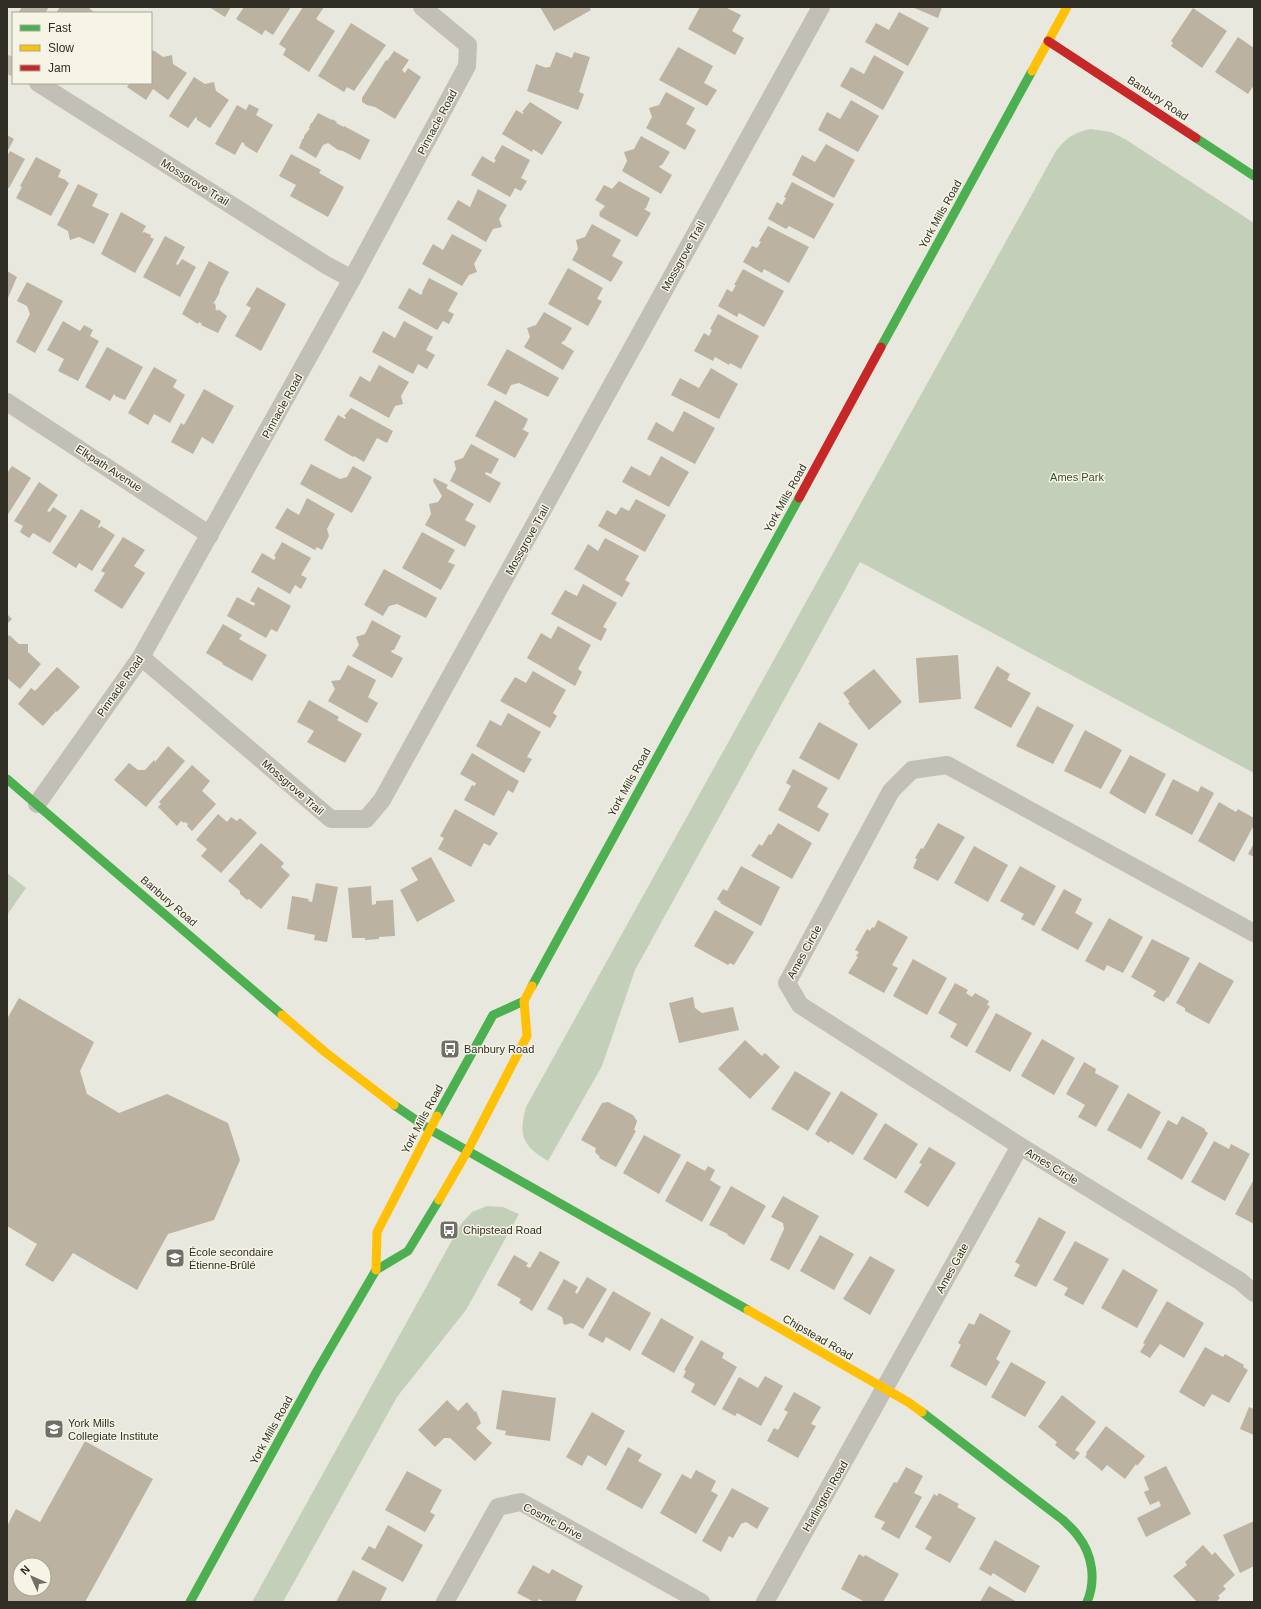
<svg xmlns="http://www.w3.org/2000/svg" width="1261" height="1609" font-family="Arial,sans-serif">
<style>
.green{fill:#c4cfb9}
.building{fill:#bbb2a2;fill-rule:evenodd}
.lines{fill:none;stroke-linecap:round;stroke-linejoin:round}
.street{stroke:#c2bfb7;stroke-width:18}
.fast{stroke:#4caf50;stroke-width:9}
.slow{stroke:#ffc107;stroke-width:9}
.jam{stroke:#c62828;stroke-width:9}
.labels{text-anchor:middle;dominant-baseline:central;stroke-width:3;stroke-linejoin:round;paint-order:stroke}
.street-label{font-size:11px;fill:#312e26;stroke:#f6f4e5}
.park-label{font-size:11px;fill:#364d2d;stroke:#f6f4e5}
.poi-label{font-size:11px;fill:#312e26;stroke:#f6f4e5;text-anchor:start}
</style>
<rect width="100%" height="100%" fill="#e9e8de"/>
<g class="green">
<path d="M1090 129 1111 132 1125 139 1254 223V773L860 562 635 970 602 1066 548 1161C523 1146 518 1136 526 1107L1056 151C1067 137 1074 133 1090 129Z"/>
<polygon points="7,873 26,888 7,915"/>
<polygon points="487,1206 503,1207 519,1214 466,1310 397,1397 283,1602 252,1602 461,1224 472,1212"/>
</g>
<g class="building">
<polygon points="22,7 49,7 45,13 18,13"/>
<polygon points="60,7 89,7 90,9 95,13 56,13"/>
<polygon points="209,7 231,7 225,17"/>
<polygon points="244,7 291,7 273,35 265,30 262,35 236,19"/>
<polygon points="303,7 324,7 316,19 335,31 309,72 283,55 286,49 279,44"/>
<polygon points="540,7 589,7 591,10 554,31"/>
<polygon points="700,7 725,7 741,15 732,31 744,38 735,55 688,29"/>
<polygon points="912,7 942,7 938,18"/>
<polygon points="1193,8 1227,31 1202,68 1171,46 1173,43 1171,41"/>
<polygon points="899,12 929,28 908,66 865,42 876,23 889,30"/>
<polygon points="351,23 386,45 354,91 347,87 344,92 318,76"/>
<polygon points="1238,37 1254,48 1254,85 1248,94 1215,72"/>
<polygon points="678,47 713,66 704,83 717,90 707,106 659,80"/>
<polygon points="153,50 163,57 172,55 173,64 187,73 168,100 153,89 146,100 127,87 130,83 151,83 151,53"/>
<polygon points="394,51 409,60 402,70 405,73 408,68 421,77 395,119 375,107 367,105 362,102 362,98 386,60 387,61"/>
<polygon points="556,52 572,58 574,52 590,57 579,92 584,94 578,110 527,91 536,64 547,68 547,67 550,67"/>
<polygon points="874,55 904,72 883,110 840,86 851,67 864,74"/>
<polygon points="194,77 205,84 214,82 216,91 229,100 210,128 197,120 197,118 196,117 188,128 169,116"/>
<polygon points="666,92 695,108 686,124 696,130 685,150 646,128 652,117 649,108 659,105"/>
<polygon points="851,100 879,116 858,152 818,130 827,112 840,119"/>
<polygon points="530,102 562,122 542,155 533,149 532,152 502,134 516,110 523,114 524,113 522,112"/>
<polygon points="249,104 259,109 256,115 273,125 257,153 244,145 245,144 242,142 235,155 215,144 237,105 246,110"/>
<polygon points="318,113 332,120 332,119 337,122 336,123 344,127 344,126 370,140 360,160 343,151 338,150 328,143 323,145 316,158 299,148 303,138 304,139 304,136 310,128 309,128 311,123 312,123"/>
<polygon points="7,135 14,139 7,152"/>
<polygon points="641,136 670,152 662,165 661,165 659,167 672,175 661,194 622,171 627,161 624,152 634,149"/>
<polygon points="826,144 855,160 834,198 792,175 802,155 815,162"/>
<polygon points="502,145 530,160 521,178 527,181 521,191 515,188 510,197 471,175 482,156 494,163 496,160 494,159"/>
<polygon points="10,151 25,159 9,188 7,187 7,156"/>
<polygon points="291,154 321,170 319,173 344,187 328,217 290,196 296,185 279,176"/>
<polygon points="36,157 61,170 58,177 66,180 66,181 69,183 51,216 16,198 22,187 20,186"/>
<polygon points="619,181 650,198 646,208 644,209 651,213 637,237 599,216 600,214 599,213 605,206 595,200 604,185 612,189"/>
<polygon points="792,182 834,204 814,239 789,226 786,229 768,219 777,202 782,205 786,198 784,197"/>
<polygon points="78,184 98,194 92,206 109,214 94,244 79,237 70,240 68,231 57,225"/>
<polygon points="478,189 507,205 499,219 502,227 493,229 486,242 447,219 458,200 470,207"/>
<polygon points="121,212 146,226 142,233 144,232 151,235 150,237 154,239 135,273 101,254"/>
<polygon points="592,224 621,240 612,256 623,262 611,282 572,260 578,249 576,240 585,237"/>
<polygon points="768,226 809,247 789,283 764,269 762,273 743,262 752,246 757,248 761,242 759,241"/>
<polygon points="452,234 482,250 474,264 477,272 469,275 462,286 422,264 433,244 443,250"/>
<polygon points="165,236 185,247 176,264 178,265 182,259 196,267 180,297 143,277"/>
<polygon points="209,261 229,272 220,289 219,294 213,304 215,303 216,308 215,309 218,311 218,309 227,316 218,333 201,325 202,324 199,322 198,324 182,314"/>
<polygon points="568,268 603,288 597,299 602,301 588,326 548,304"/>
<polygon points="743,269 784,291 764,327 739,313 737,317 718,306 727,289 732,292 736,285 734,285"/>
<polygon points="7,271 17,277 7,300"/>
<polygon points="429,278 458,293 448,311 454,314 449,324 443,321 437,330 398,308 409,288 421,295 423,292 422,292"/>
<polygon points="27,282 63,301 35,353 16,342 30,314 27,306 17,301"/>
<polygon points="257,287 286,304 261,351 235,336 251,308 246,305"/>
<polygon points="544,312 572,328 564,341 563,341 561,343 574,351 563,370 524,347 530,337 527,328 536,325"/>
<polygon points="718,314 759,336 741,369 730,363 729,365 715,357 713,361 694,351 704,333 709,336 712,330 710,329"/>
<polygon points="63,321 80,331 84,325 93,330 90,336 99,341 78,381 58,371 64,359 47,350"/>
<polygon points="404,321 433,337 426,350 435,355 427,369 418,364 413,374 372,352 383,331 395,338"/>
<polygon points="107,347 143,367 125,400 115,396 115,395 114,394 110,401 85,387"/>
<polygon points="507,349 559,378 548,397 519,383 511,385 506,395 487,385"/>
<polygon points="379,365 409,382 401,396 403,404 395,406 389,418 349,396 360,376 370,382"/>
<polygon points="154,367 177,380 173,387 185,395 170,423 154,414 148,425 128,413"/>
<polygon points="711,368 738,384 719,419 671,395 680,378 699,388"/>
<polygon points="204,389 234,406 213,444 202,437 193,454 171,442 181,423 184,425"/>
<polygon points="495,400 528,419 524,428 522,429 529,433 515,458 475,436"/>
<polygon points="351,408 393,431 387,443 377,438 364,462 354,456 353,457 324,440 338,415 345,419 346,417 344,416"/>
<polygon points="684,411 715,428 695,464 647,439 656,422 673,432"/>
<polygon points="471,444 499,459 491,474 486,472 485,474 501,483 490,503 450,481 456,469 454,461 463,458"/>
<polygon points="661,456 689,472 669,507 622,482 631,466 650,476"/>
<polygon points="311,464 340,479 347,477 353,466 372,477 352,513 300,484"/>
<polygon points="12,466 31,478 7,516 7,473"/>
<polygon points="434,478 448,485 446,488 474,504 465,520 476,526 465,547 425,525 431,514 429,504 438,502 442,496 433,481"/>
<polygon points="39,482 58,495 47,511 50,512 53,507 67,516 50,543 33,533 29,538 20,532 23,526 14,521"/>
<polygon points="307,498 335,514 327,529 329,536 322,550 317,547 315,550 275,528 287,508 299,515"/>
<polygon points="636,499 666,515 645,552 598,526 607,510 616,515 621,507 629,511"/>
<polygon points="81,509 101,521 98,527 99,528 101,526 115,535 92,571 79,563 76,568 52,553"/>
<polygon points="422,532 455,550 448,562 455,565 441,590 402,568"/>
<polygon points="123,537 145,550 134,566 145,573 122,609 94,591 105,573 101,571"/>
<polygon points="605,538 639,556 625,580 630,583 622,597 574,569 588,544 598,551"/>
<polygon points="282,542 311,558 301,575 307,578 301,589 295,585 290,594 251,572 262,553 274,560 276,557 274,556"/>
<polygon points="384,569 437,598 426,618 397,604 389,606 383,616 364,605"/>
<polygon points="583,584 617,603 603,627 607,629 601,641 551,614 565,590 577,596"/>
<polygon points="258,587 291,606 277,632 271,629 266,638 227,616 237,597 254,606 255,603 250,601"/>
<polygon points="7,614 12,619 7,624"/>
<polygon points="372,620 401,636 394,650 392,650 391,652 403,658 392,678 352,656 359,645 356,637 365,634"/>
<polygon points="223,624 242,635 239,639 267,655 252,681 222,664 223,663 206,653"/>
<polygon points="558,626 591,645 578,669 582,672 575,686 527,658 541,633 551,639"/>
<polygon points="9,635 19,644 28,644 28,652 41,664 20,689 7,678 7,638"/>
<polygon points="958,655 961,699 919,703 916,658"/>
<polygon points="348,665 376,680 368,697 378,703 367,723 328,701 335,689 331,681 340,680"/>
<polygon points="997,666 1010,674 1007,680 1031,693 1011,728 974,708"/>
<polygon points="57,667 80,687 57,712 56,711 43,726 18,704 31,688 35,691"/>
<polygon points="874,669 902,702 869,730 848,703 850,702 843,693"/>
<polygon points="533,671 566,690 553,713 557,716 550,728 500,701 515,677 526,683"/>
<polygon points="309,700 339,717 337,720 362,734 345,763 307,742 314,731 297,722"/>
<polygon points="1037,706 1074,725 1053,764 1016,746"/>
<polygon points="508,713 541,732 527,757 532,759 524,773 476,746 490,720 501,726"/>
<polygon points="819,722 858,744 839,780 799,758"/>
<polygon points="1085,730 1122,750 1101,789 1064,771"/>
<polygon points="168,746 185,761 146,807 114,780 129,763 138,770 145,770 154,760 155,762"/>
<polygon points="472,753 519,781 513,793 508,790 494,816 464,800 472,785 475,786 476,783 460,774"/>
<polygon points="1130,755 1166,774 1145,814 1109,793"/>
<polygon points="192,765 210,781 202,791 216,804 192,831 187,826 188,824 185,822 184,823 181,821 177,826 158,807 161,804 159,802"/>
<polygon points="793,769 828,788 817,807 829,814 819,832 778,810 791,786 786,783"/>
<polygon points="1173,779 1198,792 1201,786 1214,793 1192,835 1155,815"/>
<polygon points="1219,802 1236,812 1238,809 1254,818 1254,825 1234,862 1198,841"/>
<polygon points="455,809 498,833 490,846 484,843 471,867 438,849 444,838 440,836"/>
<polygon points="218,814 227,822 231,817 237,821 240,818 257,833 221,873 201,856 207,849 196,840"/>
<polygon points="778,823 812,843 792,879 751,856 759,844 762,846 769,834 771,835"/>
<polygon points="938,823 965,837 938,881 913,868 917,859 915,858 921,848 923,849"/>
<polygon points="261,843 284,863 281,867 290,875 261,909 249,899 247,900 240,894 240,891 228,881"/>
<polygon points="1254,843 1254,857 1248,854"/>
<polygon points="974,846 1008,865 988,902 954,883"/>
<polygon points="431,857 455,901 417,922 400,890 418,880 411,868"/>
<polygon points="741,866 780,887 761,926 720,903 721,902 717,899 723,889 727,891"/>
<polygon points="1020,866 1056,886 1034,926 1021,919 1024,914 1000,901"/>
<polygon points="316,883 338,887 327,942 314,940 315,935 287,929 292,896 309,899 308,901 312,902"/>
<polygon points="371,886 372,905 376,904 376,901 393,900 395,936 379,937 379,939 365,940 365,938 352,938 348,888"/>
<polygon points="1064,889 1082,899 1075,913 1093,923 1078,950 1041,930"/>
<polygon points="715,910 754,932 734,965 730,963 728,965 694,946"/>
<polygon points="1109,918 1143,937 1123,973 1107,965 1104,971 1085,961"/>
<polygon points="878,920 908,937 892,965 898,968 884,993 848,973 858,957 856,956 859,952 855,950 867,929 870,931 872,927 874,928"/>
<polygon points="1152,939 1190,958 1168,998 1167,997 1164,1002 1153,996 1156,991 1131,977"/>
<polygon points="913,959 947,978 927,1015 893,996"/>
<polygon points="1199,962 1234,981 1209,1024 1185,1011 1185,1008 1176,1003"/>
<polygon points="955,983 968,990 966,993 972,997 975,993 989,1001 987,1005 990,1006 967,1047 950,1037 957,1024 938,1013"/>
<polygon points="693,997 695,1008 702,1013 733,1007 739,1030 679,1043 669,1003"/>
<polygon points="19,998 94,1042 80,1071 87,1094 119,1113 167,1094 228,1123 240,1160 214,1220 168,1234 137,1290 73,1253 53,1282 25,1265 37,1244 7,1226 7,1019"/>
<polygon points="996,1013 1032,1033 1010,1072 975,1052"/>
<polygon points="1042,1039 1075,1058 1054,1095 1021,1076"/>
<polygon points="745,1040 762,1056 765,1053 780,1067 750,1099 718,1069"/>
<polygon points="1084,1062 1096,1069 1095,1073 1119,1086 1096,1127 1078,1117 1085,1105 1066,1094"/>
<polygon points="795,1071 831,1093 808,1131 771,1109"/>
<polygon points="841,1091 878,1114 853,1155 830,1141 829,1143 815,1134"/>
<polygon points="1128,1093 1161,1112 1141,1149 1107,1130"/>
<polygon points="608,1102 633,1115 637,1121 634,1130 636,1131 616,1167 599,1158 600,1157 595,1152 596,1148 581,1140 602,1103"/>
<polygon points="1182,1116 1205,1129 1205,1131 1208,1133 1182,1180 1147,1159 1168,1120 1177,1125"/>
<polygon points="885,1123 918,1144 896,1179 863,1159"/>
<polygon points="644,1135 681,1155 659,1194 623,1173"/>
<polygon points="1214,1141 1229,1149 1231,1144 1250,1154 1225,1201 1191,1182"/>
<polygon points="929,1147 956,1163 928,1207 904,1192 922,1164 919,1163"/>
<polygon points="687,1161 705,1171 708,1166 715,1170 710,1180 721,1187 702,1222 665,1201"/>
<polygon points="1254,1179 1254,1224 1235,1214"/>
<polygon points="731,1186 766,1206 744,1245 727,1235 728,1234 709,1225"/>
<polygon points="783,1196 819,1216 789,1270 770,1260 784,1229 783,1223 771,1217"/>
<polygon points="1039,1217 1066,1232 1036,1287 1014,1276 1020,1265 1015,1262"/>
<polygon points="820,1235 854,1254 834,1290 800,1271"/>
<polygon points="1075,1241 1109,1259 1083,1305 1064,1295 1068,1288 1053,1280"/>
<polygon points="540,1251 560,1262 532,1311 519,1303 521,1299 497,1285 514,1255 528,1263 526,1266 530,1268"/>
<polygon points="870,1256 895,1270 870,1315 843,1299"/>
<polygon points="1123,1269 1158,1290 1137,1328 1101,1308"/>
<polygon points="587,1277 607,1289 583,1329 572,1323 564,1325 562,1317 547,1309 564,1279 578,1287 575,1292 577,1294"/>
<polygon points="613,1291 651,1313 630,1351 606,1337 603,1343 588,1335"/>
<polygon points="1167,1301 1204,1323 1184,1358 1160,1344 1150,1358 1140,1352 1145,1344 1143,1343"/>
<polygon points="980,1313 1011,1331 996,1359 1000,1362 986,1386 950,1366 961,1345 958,1343 969,1323 974,1325"/>
<polygon points="661,1318 694,1337 674,1373 641,1354"/>
<polygon points="701,1340 724,1353 722,1358 737,1367 715,1406 691,1392 695,1384 683,1377 686,1371 684,1370"/>
<polygon points="1205,1347 1223,1357 1225,1354 1244,1365 1243,1367 1248,1370 1229,1403 1212,1394 1204,1407 1179,1392"/>
<polygon points="1011,1362 1046,1382 1025,1417 991,1397"/>
<polygon points="765,1376 783,1386 761,1426 737,1413 735,1416 722,1409 739,1377 758,1388"/>
<polygon points="502,1390 556,1398 550,1441 505,1435 506,1431 496,1429"/>
<polygon points="794,1392 821,1407 811,1424 816,1426 798,1458 767,1441 774,1428 778,1430 788,1412 784,1410"/>
<polygon points="1062,1395 1096,1422 1075,1450 1080,1453 1074,1460 1055,1445 1057,1442 1038,1427"/>
<polygon points="447,1400 458,1411 467,1402 475,1412 476,1411 481,1423 476,1428 492,1443 475,1461 450,1438 444,1438 435,1447 418,1430"/>
<polygon points="1249,1407 1254,1409 1254,1435 1240,1429"/>
<polygon points="592,1412 625,1431 606,1466 588,1455 582,1466 566,1457"/>
<polygon points="1106,1426 1145,1456 1137,1466 1136,1464 1125,1479 1107,1465 1102,1471 1085,1457 1087,1454 1086,1453"/>
<path d="M85 1441 153 1479 85 1602H7V1526L16 1509 40 1522ZM20 1565H44V1589H20Z"/>
<polygon points="628,1447 642,1455 638,1461 662,1474 642,1509 606,1489"/>
<polygon points="1166,1466 1191,1514 1146,1537 1137,1518 1161,1506 1159,1501 1150,1505 1144,1492 1149,1490 1144,1477"/>
<polygon points="906,1467 923,1476 914,1493 922,1497 899,1539 881,1529 885,1522 874,1517 894,1482 897,1483"/>
<polygon points="696,1470 716,1481 711,1491 718,1495 696,1534 660,1513 682,1474 691,1479"/>
<polygon points="407,1471 442,1490 430,1512 435,1515 425,1532 385,1510"/>
<polygon points="732,1488 769,1508 757,1529 746,1522 741,1524 733,1538 729,1536 721,1552 702,1541"/>
<polygon points="939,1493 959,1504 957,1507 976,1518 950,1563 925,1549 932,1537 915,1527 934,1494 937,1496"/>
<polygon points="1254,1521 1254,1566 1240,1573 1223,1535"/>
<polygon points="388,1525 423,1545 403,1582 361,1559 369,1546 375,1549"/>
<polygon points="995,1540 1040,1566 1025,1593 993,1573 991,1576 979,1569"/>
<polygon points="1203,1545 1212,1555 1215,1552 1235,1575 1223,1586 1226,1589 1218,1596 1220,1598 1216,1602 1197,1602 1173,1576 1187,1565 1185,1562"/>
<polygon points="859,1554 864,1557 865,1555 899,1574 883,1602 865,1602 841,1589"/>
<polygon points="533,1565 549,1574 552,1569 583,1586 575,1602 545,1602 539,1599 537,1602 534,1602 517,1593"/>
<polygon points="353,1570 387,1588 380,1602 336,1602"/>
<polygon points="989,1586 1017,1602 980,1602"/>
</g>
<g class="lines">
<g class="street">
<polyline points="7,64 13,67"/>
<polyline points="38,83 326,265 352,279"/>
<polyline points="7,402 210,535"/>
<polyline points="141,657 331,819 366,819 382,800 821,7"/>
<polyline points="37,804 141,657 352,279 467,66 468,45 422,7"/>
<polyline points="1254,933 947,765 912,770 891,791 787,983 800,1005 1020,1146 1240,1281 1254,1293"/>
<polyline points="445,1602 498,1507 521,1502 701,1602"/>
<polyline points="765,1602 1020,1146"/>
</g>
<g class="fast">
<polyline points="1196,138 1254,176"/>
<polyline points="881,347 1032,71"/>
<polyline points="7,779 282,1015"/>
<polyline points="532,986 799,498"/>
<polyline points="394,1105 429,1129 748,1310"/>
<polyline points="437,1116 493,1015 524,1001"/>
<path d="M922 1412 1063 1520C1068 1525 1074 1530 1078 1536 1093 1555 1096 1581 1087 1602"/>
<polyline points="190,1602 317,1371 376,1270 408,1251 439,1200"/>
</g>
<g class="slow">
<polyline points="1032,71 1067,7"/>
<polyline points="282,1015 325,1052 394,1105"/>
<polyline points="439,1200 468,1150 527,1036 524,1001 532,986"/>
<polyline points="376,1270 377,1232 437,1116"/>
<polyline points="748,1310 908,1402 922,1412"/>
</g>
<g class="jam">
<polyline points="1048,41 1196,138"/>
<polyline points="799,498 881,347"/>
</g>
</g>
<defs>
<symbol id="bus-square" viewBox="-11 -11 22 22"><rect x="-9" y="-9" width="18" height="18" rx="4" fill="#716f66" stroke="#f6f4e5"/><path d="M-5-6H5V4H4V6H2V4H-2V6H-4V4H-5ZM-3.5-4V0h7V-4ZM-3.5 1.2v1.5H-2V1.2ZM2 1.2v1.5H3.5V1.2Z" fill="#fff"/></symbol>
<symbol id="school-square" viewBox="-11 -11 22 22"><rect x="-9" y="-9" width="18" height="18" rx="4" fill="#716f66" stroke="#f6f4e5"/><path d="M0-5L7-2L0 1L-7-2ZM-4 1L0 2.5L4 1V4Q0 6-4 4Z" fill="#fff"/></symbol>
</defs>
<g fill-rule="evenodd">
<use href="#bus-square" x="439" y="1038" width="22" height="22"/>
<use href="#bus-square" x="438" y="1219" width="22" height="22"/>
<use href="#school-square" x="164" y="1247" width="22" height="22"/>
<use href="#school-square" x="43" y="1418" width="22" height="22"/>
</g>
<g class="labels">
<g class="street-label">
<text transform="translate(1158 98) rotate(34)">Banbury Road</text>
<text transform="translate(437 122) rotate(-62)">Pinnacle Road</text>
<text transform="translate(195 182) rotate(32)">Mossgrove Trail</text>
<text transform="translate(940 214) rotate(-61)">York Mills Road</text>
<text transform="translate(683 256) rotate(-61)">Mossgrove Trail</text>
<text transform="translate(282 406) rotate(-61)">Pinnacle Road</text>
<text transform="translate(109 468) rotate(33)">Elkpath Avenue</text>
<text transform="translate(785 498) rotate(-61)">York Mills Road</text>
<text transform="translate(527 540) rotate(-61)">Mossgrove Trail</text>
<text transform="translate(120 686) rotate(-55)">Pinnacle Road</text>
<text transform="translate(629 782) rotate(-61)">York Mills Road</text>
<text transform="translate(293 787) rotate(41)">Mossgrove Trail</text>
<text transform="translate(169 901) rotate(41)">Banbury Road</text>
<text transform="translate(804 952) rotate(-61)">Ames Circle</text>
<text transform="translate(422 1119) rotate(-62)">York Mills Road</text>
<text transform="translate(1052 1166) rotate(31)">Ames Circle</text>
<text transform="translate(952 1268) rotate(-61)">Ames Gate</text>
<text transform="translate(818 1337) rotate(30)">Chipstead Road</text>
<text transform="translate(271 1430) rotate(-61)">York Mills Road</text>
<text transform="translate(825 1496) rotate(-60)">Harlington Road</text>
<text transform="translate(553 1521) rotate(28)">Cosmic Drive</text>
</g>
<g class="park-label">
<text x="1077" y="477">Ames Park</text>
</g>
<g class="poi-label">
<text x="464" y="1049">Banbury Road</text>
<text x="463" y="1230">Chipstead Road</text>
<text x="189" y="1252">École secondaire<tspan x="189" dy="13">Étienne-Brûlé</tspan></text>
<text x="68" y="1423">York Mills<tspan x="68" dy="13">Collegiate Institute</tspan></text>
</g>
</g>
<rect width="1261" height="1609" fill="none" stroke="#312e26" stroke-width="16"/>
<rect x="12" y="12" width="140" height="72" fill="#f6f4e5" stroke="#a7a599"/>
<rect x="20" y="25" width="20" height="6" fill="#4caf50" stroke="#a7a599"/>
<text x="48" y="32" font-size="12" fill="#312e26">Fast</text>
<rect x="20" y="45" width="20" height="6" fill="#ffc107" stroke="#a7a599"/>
<text x="48" y="52" font-size="12" fill="#312e26">Slow</text>
<rect x="20" y="65" width="20" height="6" fill="#c62828" stroke="#a7a599"/>
<text x="48" y="72" font-size="12" fill="#312e26">Jam</text>
<g transform="translate(32 1577) rotate(315)"><circle r="19" fill="#f6f4e5" stroke="#a7a599"/>
<path d="M0-3L7 15L0 10L-7 15Z" fill="#716f66"/>
<text y="-6" font-size="11" font-weight="bold" text-anchor="middle" fill="#312e26">N</text>
</g>
</svg>
